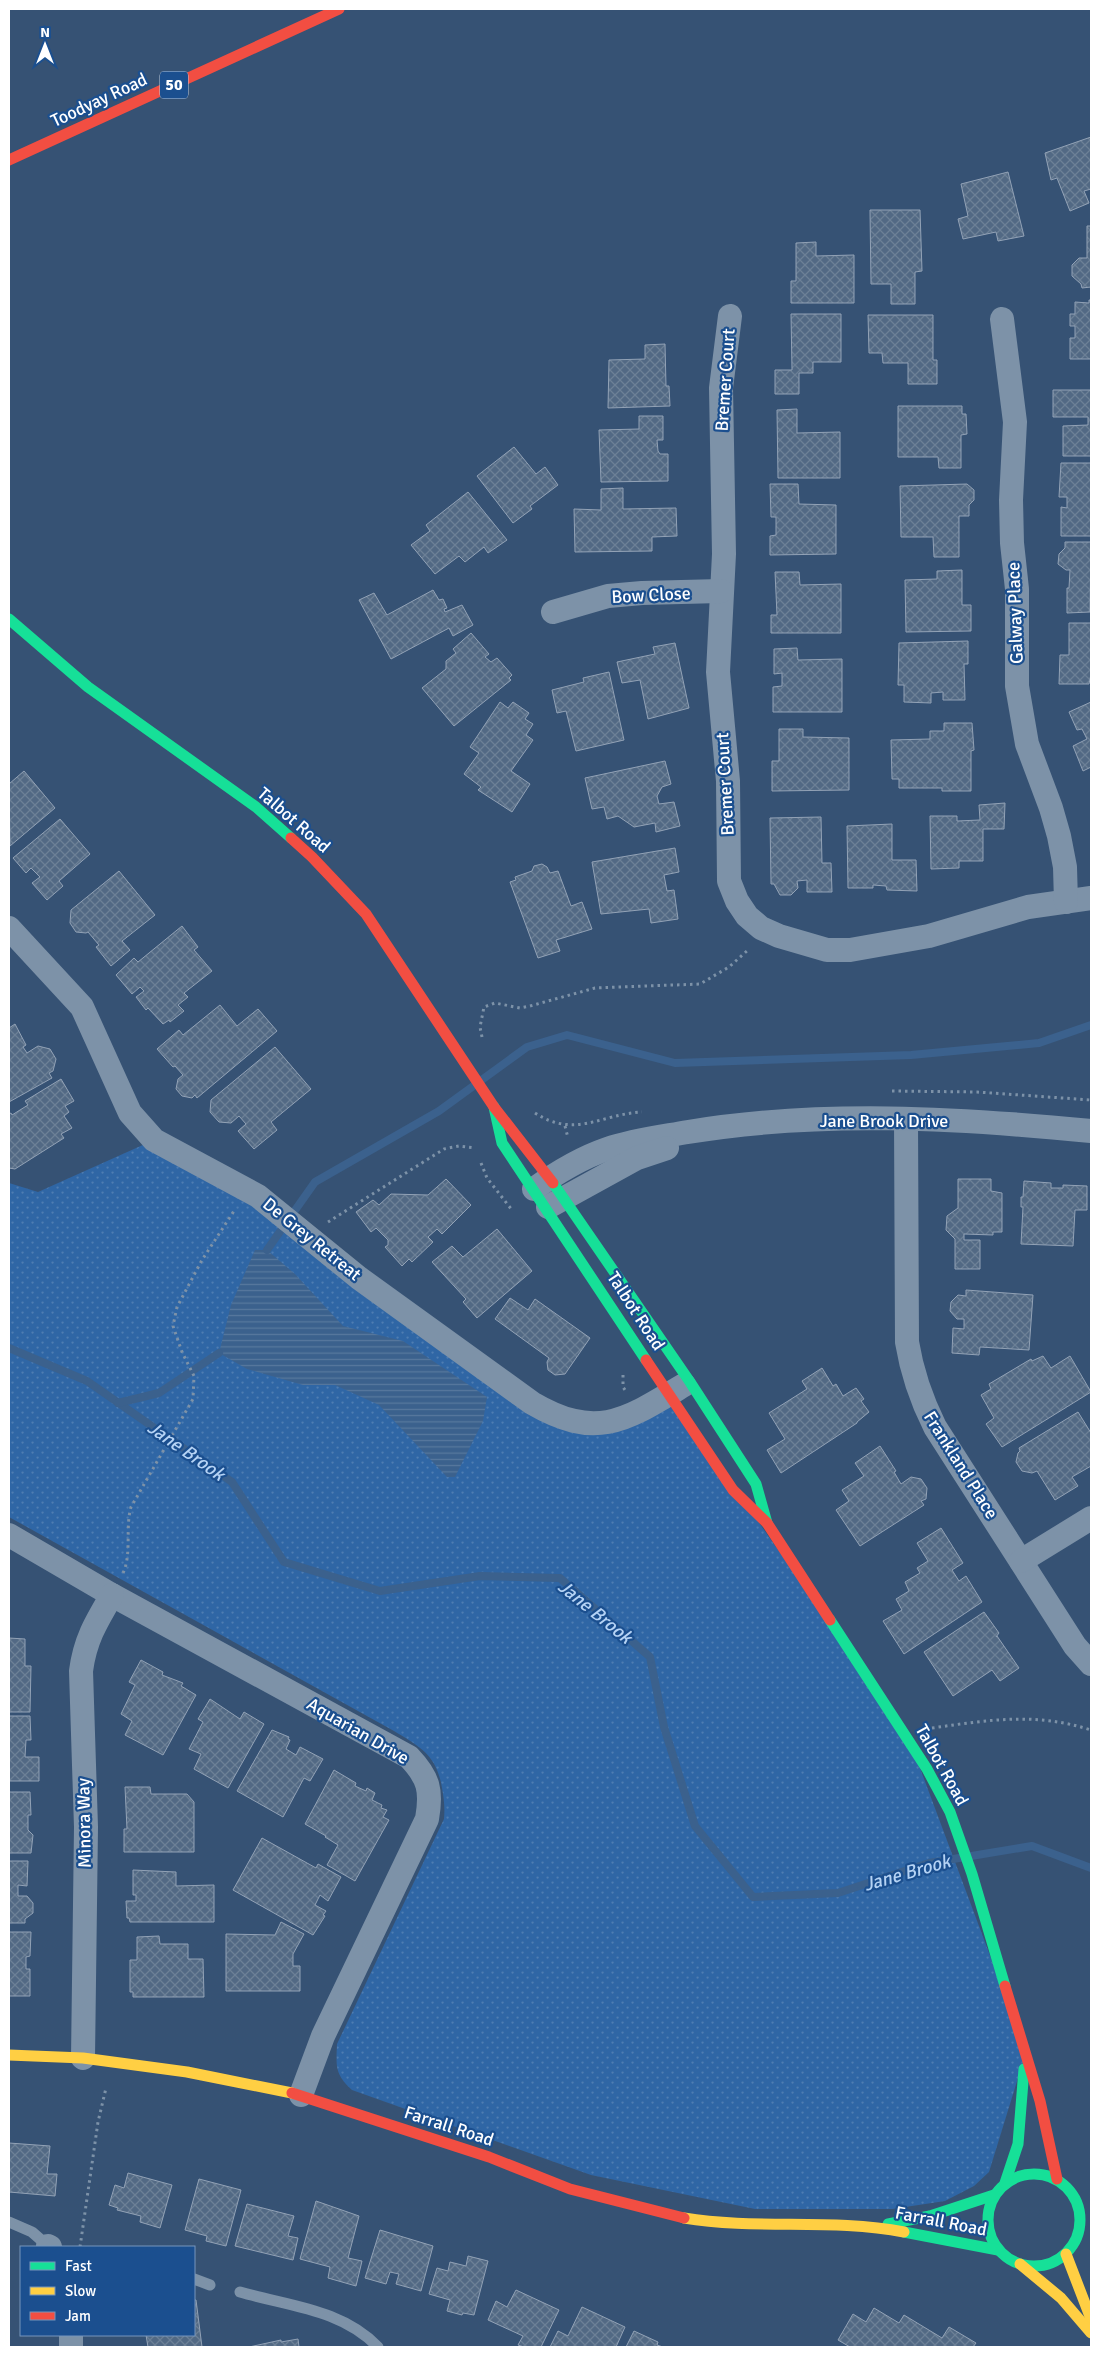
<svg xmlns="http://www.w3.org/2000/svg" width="1100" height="2356" font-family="Signika,sans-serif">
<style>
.green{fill:url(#green-dots)}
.water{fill:url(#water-rules)}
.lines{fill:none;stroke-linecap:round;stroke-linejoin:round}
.stream{stroke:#3b618d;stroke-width:8}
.building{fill:url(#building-cross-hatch);stroke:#92a2b6}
.path{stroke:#7d92a8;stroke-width:3;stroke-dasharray:2.5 4;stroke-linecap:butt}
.lane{stroke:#7d92a8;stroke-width:11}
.street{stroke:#7d92a8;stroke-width:24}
.fast{stroke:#16e098;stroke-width:11}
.slow{stroke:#ffcf43;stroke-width:11}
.jam{stroke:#f24e42;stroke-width:11}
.labels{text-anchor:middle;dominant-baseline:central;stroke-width:4.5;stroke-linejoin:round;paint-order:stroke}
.shield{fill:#1b4f8f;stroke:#bbcadd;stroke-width:1}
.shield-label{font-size:16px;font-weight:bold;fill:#fff}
.street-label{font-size:18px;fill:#fff;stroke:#1b4f8f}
.water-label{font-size:19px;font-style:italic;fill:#b5d3f5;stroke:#1b4f8f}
</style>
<defs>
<pattern id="green-dots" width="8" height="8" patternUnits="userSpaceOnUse" patternTransform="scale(1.25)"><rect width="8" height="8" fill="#2f66a5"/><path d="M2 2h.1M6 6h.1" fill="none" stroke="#4e7db2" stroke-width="1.8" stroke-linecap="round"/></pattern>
<pattern id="water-rules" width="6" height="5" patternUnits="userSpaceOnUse" patternTransform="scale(1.25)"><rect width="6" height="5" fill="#3b618d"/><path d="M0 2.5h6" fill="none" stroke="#58799e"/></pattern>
<pattern id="building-cross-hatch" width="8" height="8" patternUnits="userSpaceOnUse" patternTransform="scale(1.25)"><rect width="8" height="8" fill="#526984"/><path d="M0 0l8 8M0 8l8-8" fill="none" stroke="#6c8096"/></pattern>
</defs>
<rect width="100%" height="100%" fill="#365274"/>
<path class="green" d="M154 1140 573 1422 669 1394 908 1736 1026 2052 989 2172 974 2186 945 2201 892 2209H755L591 2175 352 2090C335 2074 336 2067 337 2044L444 1819C445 1808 444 1799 442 1788 437 1756 421 1747 394 1731L9 1517V1183L38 1192Z"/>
<polygon class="water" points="255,1250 267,1250 295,1274 343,1326 403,1341 487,1397 483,1421 455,1477 447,1477 379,1405 335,1385 303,1385 247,1369 219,1353 231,1305"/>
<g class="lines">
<g class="stream">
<polyline points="267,1250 315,1182 439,1111 527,1047 567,1035 675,1063 911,1055 1039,1043 1091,1025"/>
<polyline points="9,1348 87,1381 232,1482 284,1562 380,1591 480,1576 560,1578 650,1657 664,1727 695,1826 753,1897 838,1893 929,1863 1032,1846 1091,1868"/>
<polyline points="118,1403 159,1393 219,1353"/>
</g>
</g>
<g class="building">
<polygon points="1091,137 1091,189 1084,191 1089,203 1070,211 1057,178 1051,180 1045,153"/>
<polygon points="1008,172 1024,236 998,241 996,232 963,239 958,219 968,216 961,184"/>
<polygon points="870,210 920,210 922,271 915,272 915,304 891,304 891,284 871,284"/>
<polygon points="1087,226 1091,226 1091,287 1082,288 1081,284 1072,276 1072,265 1079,258 1087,258"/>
<polygon points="816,242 816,256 854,255 854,303 791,303 791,281 796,281 796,243"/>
<polygon points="1089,300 1091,300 1091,359 1070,359 1070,338 1075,338 1075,326 1070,326 1070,314 1075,314 1075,302 1089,303"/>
<polygon points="791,314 841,314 841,362 813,362 813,373 799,373 799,394 775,394 775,370 792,370"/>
<polygon points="868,315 933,315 933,360 937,360 937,384 908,384 908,363 883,363 882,353 869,353"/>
<polygon points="665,344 666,386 669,386 670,406 608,408 609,360 645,359 645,345"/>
<polygon points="1053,390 1091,390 1091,456 1063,456 1063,426 1088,425 1088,417 1053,417"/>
<polygon points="898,406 962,406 962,414 966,414 967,434 961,435 961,468 939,468 938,457 898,457"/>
<polygon points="797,409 797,433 840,432 840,478 778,478 777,410"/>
<polygon points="639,416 663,416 663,440 657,440 658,451 660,454 668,454 668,481 601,482 599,430 639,429"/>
<polygon points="514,447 536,474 545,467 558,485 530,506 532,509 513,523 477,476"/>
<polygon points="1061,463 1091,463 1091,536 1061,536 1061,507 1067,508 1067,497 1059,497"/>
<polygon points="770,484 798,484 799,504 836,505 836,554 770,555 770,536 776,535 776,517 771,517"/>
<polygon points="967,484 974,490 974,500 969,505 969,516 959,516 959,557 934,557 933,537 901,537 900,486"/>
<polygon points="623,488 623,509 676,508 677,536 652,537 652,551 575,552 574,509 601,510 601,489"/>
<polygon points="468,492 507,540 488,553 484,547 465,562 459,556 435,574 411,545 430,531 426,525"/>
<polygon points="1065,542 1091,542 1090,612 1067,613 1067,588 1069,588 1070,570 1066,570 1058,564 1059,554 1065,548"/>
<polygon points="962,570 962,605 971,605 971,631 906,632 905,580 937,579 937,571"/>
<polygon points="775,572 799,572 800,585 841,584 841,633 771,633 771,615 777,615"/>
<polygon points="433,590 439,600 443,599 447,608 444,609 445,612 462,605 473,625 453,636 449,628 391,659 359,600 374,593 387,615"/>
<polygon points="1069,623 1091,623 1091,674 1089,684 1059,684 1060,655 1069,655"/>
<polygon points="471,633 489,654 485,657 491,662 497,658 512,675 509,678 511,680 454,726 422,688 446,669 446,661 456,653 453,649"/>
<polygon points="968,641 968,664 964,664 965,700 943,700 943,692 931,693 931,703 904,702 904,685 898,685 899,643"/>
<polygon points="675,643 689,708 648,719 640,680 622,683 617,662 655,654 653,647"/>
<polygon points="797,648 798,660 842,659 842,712 773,712 773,687 782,686 782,673 774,674 774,649"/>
<polygon points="609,672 624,740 576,751 566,711 557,713 552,690 584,682 583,678"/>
<polygon points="500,702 508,708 513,702 529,713 525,719 533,724 526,735 533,740 511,771 530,784 512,812 478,790 481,787 464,774 479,753 470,747"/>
<polygon points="1091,702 1091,767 1083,771 1073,746 1087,739 1082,729 1077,730 1069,712"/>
<polygon points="944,723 972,723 974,750 971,751 971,791 942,791 942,788 899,788 899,779 892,779 891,740 930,739 930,731 944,731"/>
<polygon points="779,729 803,729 803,737 849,738 849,790 772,791 772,761 779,761"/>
<polygon points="665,761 671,784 662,787 657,796 659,804 674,802 680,826 656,832 655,823 634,827 618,816 607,819 604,807 592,809 585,778"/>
<polygon points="24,771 55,808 10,846 9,784"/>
<polygon points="1005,803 1004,829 983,829 983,861 959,861 959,868 931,869 930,816 957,816 957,821 980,820 979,805"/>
<polygon points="821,817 822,863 831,863 832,892 807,892 807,880 797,881 798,888 791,895 780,895 774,884 771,884 770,818"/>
<polygon points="60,819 90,854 59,881 63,886 47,900 32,883 40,877 31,868 26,873 13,858"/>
<polygon points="892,824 892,860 916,860 917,891 887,890 886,886 873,885 873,888 848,888 847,826"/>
<polygon points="675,848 679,872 664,875 667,891 674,890 678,919 651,923 649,909 601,914 592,862"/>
<polygon points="542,864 547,867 550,873 558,871 571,906 582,902 592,929 556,940 560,951 538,958 510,882 516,880 515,877 532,871 534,866"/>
<polygon points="119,871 155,915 122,941 130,950 111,966 96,947 99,945 88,932 86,933 76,932 70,923 71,910"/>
<polygon points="182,926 198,947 194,950 212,971 184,993 188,997 178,1005 184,1011 170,1022 169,1020 163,1024 148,1008 146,1010 136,997 144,991 140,987 132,994 116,975 134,958 138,962"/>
<polygon points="220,1005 237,1026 258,1009 277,1031 197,1098 195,1095 192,1098 182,1096 176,1089 178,1079 183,1075 175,1066 173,1067 157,1049 179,1030 183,1035"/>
<polygon points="15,1024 26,1045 23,1047 27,1053 38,1046 50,1049 56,1059 53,1071 49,1073 52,1078 9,1102 9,1028"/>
<polygon points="275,1047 311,1089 271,1122 277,1130 254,1149 238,1131 246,1124 239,1116 231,1123 219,1122 210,1112 211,1100"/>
<polygon points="61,1079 74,1101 65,1106 69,1112 64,1116 72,1128 61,1134 64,1138 15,1169 9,1168 9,1114 11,1113 12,1115 28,1105 25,1101"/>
<polygon points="446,1179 471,1205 442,1234 437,1229 428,1237 433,1242 412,1262 409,1259 402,1266 385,1247 388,1245 388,1240 376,1228 371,1232 356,1212 373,1200 379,1205 391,1194 428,1195"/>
<polygon points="958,1179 991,1179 991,1191 1002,1193 1002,1232 993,1232 993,1235 964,1234 964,1240 980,1240 980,1269 955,1269 955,1239 946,1230 947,1216 958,1208"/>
<polygon points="1024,1181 1051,1183 1051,1188 1063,1188 1063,1185 1087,1186 1087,1210 1075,1210 1073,1246 1021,1244 1023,1207 1021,1207 1021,1197 1023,1197"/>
<polygon points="497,1229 532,1271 477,1318 463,1302 466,1299 432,1262 452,1246 463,1257"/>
<polygon points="966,1290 1033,1295 1029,1350 980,1347 979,1355 952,1353 953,1328 964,1329 964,1319 957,1319 950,1311 951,1302 958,1295 966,1296"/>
<polygon points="510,1298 528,1310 535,1299 590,1338 565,1374 555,1375 548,1370 547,1362 549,1358 495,1319"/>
<polygon points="1043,1356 1051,1368 1070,1356 1091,1392 1002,1447 986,1424 994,1418 981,1395 991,1389 989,1384 1031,1359 1032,1361"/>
<polygon points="822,1368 833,1386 836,1384 843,1396 856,1388 864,1399 861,1401 869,1412 857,1422 857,1423 781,1473 767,1450 785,1439 769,1413 807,1389 802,1381"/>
<polygon points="1078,1412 1091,1433 1091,1466 1072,1477 1078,1486 1055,1500 1037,1471 1032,1473 1022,1471 1016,1462 1018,1453 1020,1451 1019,1448"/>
<polygon points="880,1446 896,1471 894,1472 901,1484 911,1477 921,1479 927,1488 926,1499 921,1501 924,1505 860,1546 836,1510 849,1501 842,1490 864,1476 855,1463"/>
<polygon points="941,1528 963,1563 952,1570 959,1581 966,1576 982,1602 904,1654 883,1621 902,1610 896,1599 909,1591 905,1582 920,1573 917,1568 928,1561 917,1543"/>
<polygon points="984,1612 999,1633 996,1637 997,1636 1019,1668 1000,1681 992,1670 953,1696 924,1652"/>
<polygon points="9,1638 25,1639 25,1666 31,1666 30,1712 9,1712"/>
<polygon points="141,1660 163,1672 162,1675 183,1683 181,1686 196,1695 163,1755 125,1735 132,1721 121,1714 135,1685 129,1682"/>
<polygon points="210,1699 240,1719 244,1712 264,1724 228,1788 194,1769 201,1754 189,1749 203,1722 198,1719"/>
<polygon points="9,1716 30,1716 31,1740 26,1740 25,1757 39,1757 39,1781 9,1781"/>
<polygon points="272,1730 289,1737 288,1739 290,1740 286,1749 296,1755 300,1747 323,1759 310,1781 304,1778 283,1817 237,1791"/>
<polygon points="334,1770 356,1783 355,1786 366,1791 367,1788 375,1793 372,1800 382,1805 381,1808 387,1810 383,1817 389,1820 355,1881 327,1865 338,1845 325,1837 326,1836 305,1824"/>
<polygon points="125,1787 150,1787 151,1794 187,1794 194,1802 194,1852 124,1852 124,1829 127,1829"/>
<polygon points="9,1792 30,1792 31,1815 28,1815 28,1830 33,1835 31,1853 9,1853"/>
<polygon points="262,1838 316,1868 318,1864 341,1877 328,1901 320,1895 315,1905 326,1911 323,1915 325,1916 313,1935 233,1890"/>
<polygon points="9,1861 28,1861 27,1886 18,1885 18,1896 27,1896 33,1903 33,1913 25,1919 25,1923 9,1923"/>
<polygon points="133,1870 176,1872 176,1886 214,1885 214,1922 130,1922 129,1918 127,1918 126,1901 136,1901 136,1895 133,1895"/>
<polygon points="281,1922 304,1934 293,1954 293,1966 300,1966 300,1991 226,1991 226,1934 275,1935"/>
<polygon points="9,1932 31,1932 30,1956 26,1957 26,1969 30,1969 30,1996 9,1996"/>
<polygon points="159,1936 160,1944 188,1944 188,1959 203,1959 204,1997 133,1997 133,1992 130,1992 130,1960 137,1960 137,1937"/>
<polygon points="9,2143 50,2146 47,2174 57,2174 55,2196 9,2192"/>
<polygon points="128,2173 172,2185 160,2228 140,2222 141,2216 117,2210 118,2208 109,2205 115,2185 124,2188"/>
<polygon points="199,2179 241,2190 226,2246 206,2241 207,2236 185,2230"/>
<polygon points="316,2201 359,2216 348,2258 362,2261 356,2286 328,2278 330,2267 300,2259"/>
<polygon points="247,2204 294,2216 288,2236 298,2238 293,2260 235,2246"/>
<polygon points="380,2230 433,2246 421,2291 396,2284 399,2274 390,2272 386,2284 365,2278"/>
<polygon points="468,2256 488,2261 474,2315 463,2313 462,2315 447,2311 450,2300 429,2294 437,2268 448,2271 450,2262 466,2266"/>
<polygon points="516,2290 559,2310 541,2347 524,2347 518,2345 523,2336 488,2320 496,2301 507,2307"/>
<polygon points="194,2300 196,2300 202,2347 148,2347 146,2335 194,2335"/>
<polygon points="582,2307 625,2327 616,2347 550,2347 558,2331 568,2336"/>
<polygon points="874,2308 899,2323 904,2315 942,2338 949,2327 976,2343 973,2347 850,2347 838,2340 853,2314 866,2322"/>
<polygon points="634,2331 658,2342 657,2345 663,2347 626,2347"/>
<polygon points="298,2339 299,2347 249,2347 281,2340 281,2342"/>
</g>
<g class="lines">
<g class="path">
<polyline points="482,1037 480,1027 484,1007 495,1003 520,1008 530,1006 595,988 700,984 729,967 748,950"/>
<polyline points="892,1091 977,1092 1091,1100"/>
<path d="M535 1113C575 1139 601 1114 642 1112"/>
<polyline points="565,1126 568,1138"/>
<polyline points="481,1163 487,1178 512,1210"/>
<polyline points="328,1222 444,1149 459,1146 475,1148"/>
<polyline points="623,1375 623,1387 625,1390"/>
<path d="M123 1573C132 1554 125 1528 131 1507L193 1399 194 1376 182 1352 173 1326 177 1307 202 1260 234 1211"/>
<path d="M932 1728C989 1720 1035 1712 1091 1730"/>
<polyline points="80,2247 98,2122 106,2088"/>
</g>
<g class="lane">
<polyline points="9,2222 32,2232 48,2246"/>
<polyline points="194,2279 210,2285"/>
<path d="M240 2292C288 2306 342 2309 378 2347"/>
</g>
<g class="street">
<polyline points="730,316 721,388 724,554 718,672 728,781 729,881 737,901 747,916 761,928 779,936 827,950 850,950 929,936 1028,907 1091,898"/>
<polyline points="1002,319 1015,422 1011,500 1012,543 1017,589 1017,686 1027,744 1051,808 1059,836 1065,867 1066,902"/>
<polyline points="553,612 608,596 642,593 721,591"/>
<path d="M9 928 82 1007 130 1113 154 1140 258 1196 359 1278 532 1403C597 1441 626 1420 684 1385"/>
<path d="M906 1119 907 1342C912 1373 921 1399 935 1427L1075 1646 1091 1664"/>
<path d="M534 1189C556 1173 581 1158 607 1149 634 1140 660 1137 688 1132 821 1110 958 1118 1091 1131"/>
<polyline points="548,1207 637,1158 667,1148"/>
<path d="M9 1535 112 1595 409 1757C429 1778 432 1791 427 1819L323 2036 301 2095"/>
<polyline points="1021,1561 1091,1518"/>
<path d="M83 2058 86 1827 81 1671C85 1640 96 1622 112 1595"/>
<polyline points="48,2246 50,2247"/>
<polyline points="71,2335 71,2347"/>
</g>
<g class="fast">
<polyline points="9,619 88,687 256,807 291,838"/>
<polyline points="494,1107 502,1143 646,1360"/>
<polyline points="553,1183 690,1382 756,1484 767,1523"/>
<polyline points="830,1620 927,1769 950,1812 972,1874 1005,1986"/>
<circle cx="1034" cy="2220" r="46"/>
<polyline points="1005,2183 1018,2144 1024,2069"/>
<polyline points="888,2224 930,2216 994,2195"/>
<polyline points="904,2232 998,2250"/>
</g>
<g class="slow">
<polyline points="9,2055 83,2058 187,2072 292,2093"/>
<path d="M684 2218C757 2230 832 2218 904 2232"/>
<polyline points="1066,2254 1091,2319"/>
<polyline points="1020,2264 1061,2298 1091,2333"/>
</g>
<g class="jam">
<polyline points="9,160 339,9"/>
<polyline points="291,838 312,857 366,914 494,1107 553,1183"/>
<polyline points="646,1360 733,1490 767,1523 830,1620"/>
<polyline points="1005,1986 1040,2101 1057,2179"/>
<polyline points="292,2093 489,2157 570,2189 684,2218"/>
</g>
</g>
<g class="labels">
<rect class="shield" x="160" y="71.5" width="28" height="27" rx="4"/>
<g class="shield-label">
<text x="174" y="85">50</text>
</g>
<g class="street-label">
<text transform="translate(99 100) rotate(-25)">Toodyay Road</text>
<text transform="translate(725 380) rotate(-86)">Bremer Court</text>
<text transform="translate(651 595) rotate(-3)">Bow Close</text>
<text transform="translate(1015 613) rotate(-92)">Galway Place</text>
<text transform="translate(725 784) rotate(-93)">Bremer Court</text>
<text transform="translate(294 820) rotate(41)">Talbot Road</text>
<text x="884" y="1121">Jane Brook Drive</text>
<text transform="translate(312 1239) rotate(39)">De Grey Retreat</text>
<text transform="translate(636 1311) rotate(57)">Talbot Road</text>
<text transform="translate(961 1465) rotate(58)">Frankland Place</text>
<text transform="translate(358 1731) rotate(30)">Aquarian Drive</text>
<text transform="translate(942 1765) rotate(61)">Talbot Road</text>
<text transform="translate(84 1823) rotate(-91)">Minora Way</text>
<text transform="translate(449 2126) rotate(18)">Farrall Road</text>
<text transform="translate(941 2221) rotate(11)">Farrall Road</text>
</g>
<g class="water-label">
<text transform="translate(186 1451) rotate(35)">Jane Brook</text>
<text transform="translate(595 1612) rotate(39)">Jane Brook</text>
<text transform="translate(907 1873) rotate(-16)">Jane Brook</text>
</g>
</g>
<rect width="1100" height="2356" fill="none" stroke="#ffffff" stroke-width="20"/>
<rect x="20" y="2246" width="175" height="90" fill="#1b4f8f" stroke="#7695bc"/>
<rect x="30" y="2262" width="25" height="8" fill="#16e098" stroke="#7695bc"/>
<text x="65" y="2271" font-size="15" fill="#ffffff">Fast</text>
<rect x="30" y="2287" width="25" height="8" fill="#ffcf43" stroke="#7695bc"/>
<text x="65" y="2296" font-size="15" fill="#ffffff">Slow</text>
<rect x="30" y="2312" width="25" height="8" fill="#f24e42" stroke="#7695bc"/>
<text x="65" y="2321" font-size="15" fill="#ffffff">Jam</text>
<g transform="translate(45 45)" stroke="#1b4f8f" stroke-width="4" paint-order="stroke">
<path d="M0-4L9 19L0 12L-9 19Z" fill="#ffffff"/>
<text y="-8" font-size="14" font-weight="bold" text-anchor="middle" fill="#ffffff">N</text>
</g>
</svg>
